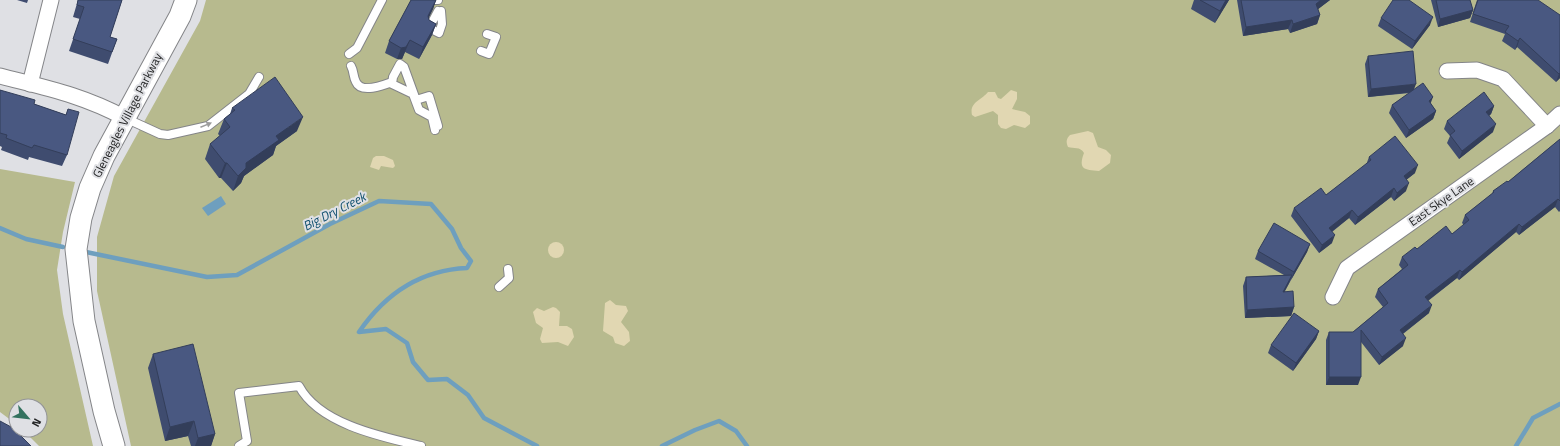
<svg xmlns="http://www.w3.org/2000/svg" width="1560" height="446" font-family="'Titillium Web',sans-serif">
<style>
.green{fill:#b7ba8e}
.sand{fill:#e1d7b2}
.water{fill:#6e9fbe}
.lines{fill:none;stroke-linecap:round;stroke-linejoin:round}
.stream{stroke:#6e9fbe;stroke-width:4.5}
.lane-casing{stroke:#848588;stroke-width:10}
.street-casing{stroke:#848588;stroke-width:17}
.secondary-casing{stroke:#848588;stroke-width:23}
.lane{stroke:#fff;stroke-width:8}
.street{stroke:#fff;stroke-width:15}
.secondary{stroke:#fff;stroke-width:21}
.wall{fill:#3f4c6f}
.shaded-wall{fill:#333e5a}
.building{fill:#495881;stroke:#333e5a}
.oneway{fill:#9c9c9c}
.labels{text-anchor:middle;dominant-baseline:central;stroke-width:4;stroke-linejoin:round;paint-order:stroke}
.street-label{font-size:12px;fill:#222324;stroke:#dfe0e4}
.water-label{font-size:13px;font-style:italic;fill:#0e4e6d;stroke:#dfe0e4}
</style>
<rect width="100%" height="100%" fill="#dfe0e4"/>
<g class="green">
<polygon points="206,0 1560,0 1560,446 131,446 97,291 97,237 114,176 200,21"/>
<polygon points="0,169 75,182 63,232 57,270 63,314 93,446 39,446 23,430 40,430 40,406 16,406 16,424 0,412"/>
</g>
<g class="sand">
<path d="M1011 90 1017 92V99L1012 109 1025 112 1030 116V124L1025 128 1014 125 1006 129 1001 128 998 124V115L993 111 975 117 972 115C969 102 982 100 988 92H995L998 98 1001 99Z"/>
<path d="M1088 131 1093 133 1098 147 1106 150 1111 155 1110 163 1099 171C1084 170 1078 169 1084 153 1080 146 1074 149 1068 147 1066 142 1066 139 1070 135Z"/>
<polygon points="376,156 384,156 393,160 395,166 393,168 381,166 379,170 370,167 373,158"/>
<circle cx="556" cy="250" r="8"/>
<polygon points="610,300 616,305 626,306 628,311 621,322 629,332 630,341 624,346 615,343 613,337 603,331 605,303"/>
<polygon points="553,307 556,308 560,312 559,326 567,326 572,329 574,337 568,346 558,342 542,343 540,339 543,328 536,323 533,312 537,308 544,311"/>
</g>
<polygon class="water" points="221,196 226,204 208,216 202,208"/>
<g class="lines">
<g class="stream">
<polyline points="0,228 26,239 63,247"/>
<path d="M86 252 207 277 237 275 330 224 379 201 431 204 452 229 461 248 471 261 467 268C421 270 385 294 359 332L386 329 407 343 413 362 428 380 447 379 468 395 484 418 537 446"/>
<polyline points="662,446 695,430 719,421 736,431 747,446"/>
<polyline points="1516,446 1533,418 1560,404"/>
</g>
<defs>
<g id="lane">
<polyline points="435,0 438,0"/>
<polyline points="438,11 429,28 439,33 442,24 441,11"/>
<polyline points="481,51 489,54 496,37 487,34"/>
<polyline points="349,54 357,48 382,0"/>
<path d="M351 66C354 71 353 77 356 82 361 94 384 85 392 82"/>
<polyline points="125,118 160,134 168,135 208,126 249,94 259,77"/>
<polyline points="435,130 432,117 419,110 413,94 392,84 393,77 400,64 404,67 416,100 429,96 438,126"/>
<polyline points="499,287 509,278 508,269"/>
<path d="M239 446 247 441 239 393 299 386C319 424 382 437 421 446"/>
</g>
<g id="street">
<polyline points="1447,71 1477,70 1503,79 1547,126"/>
<path d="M0 76C46 88 82 95 125 118"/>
<polyline points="30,84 51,0"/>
<polyline points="1333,297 1347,268 1547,126 1560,114"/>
</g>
<polyline id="secondary" points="114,446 104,411 84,321 76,249 81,218 90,188 104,156 180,16 186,0"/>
</defs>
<use href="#lane" class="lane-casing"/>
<use href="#street" class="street-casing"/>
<use href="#secondary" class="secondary-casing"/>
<use href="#lane" class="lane"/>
<use href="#street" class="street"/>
<use href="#secondary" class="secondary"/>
</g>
<g class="wall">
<polygon points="17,0 28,0 27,3"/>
<polygon points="78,0 122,0 110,37 117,39 108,64 69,51 80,19 73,17"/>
<polygon points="411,0 436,0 433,9 428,18 429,20 436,24 432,35 419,59 405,52 402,59 397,59 385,53 389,41"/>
<polygon points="1194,0 1229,0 1215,23 1191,9"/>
<polygon points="1237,0 1330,0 1318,9 1320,15 1317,24 1290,33 1288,29 1243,36"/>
<polygon points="1431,0 1470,0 1473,10 1470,18 1438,27"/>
<polygon points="1477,0 1560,15 1560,78 1556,82 1517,47 1515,50 1502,41 1505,34 1470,22"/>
<polygon points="1381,18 1430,25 1412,49 1378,26"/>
<polygon points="1368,56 1414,90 1431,104 1436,111 1433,119 1406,138 1389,113 1392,105 1410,93 1368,97 1365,64"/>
<polygon points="0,90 34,104 66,115 68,109 67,155 62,166 29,157 28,160 1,150 2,147 0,146"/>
<polygon points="1494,106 1491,114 1489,116 1493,132 1459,159 1447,143 1450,136 1444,129 1447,121"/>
<polygon points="232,108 297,131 276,146 273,155 244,176 241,183 233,191 221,178 219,178 205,159 210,144 220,136 218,134 224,119 230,114"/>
<polygon points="1560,139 1560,211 1559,212 1555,207 1519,235 1516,232 1459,280 1457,278 1428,301 1429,313 1403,334 1403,346 1379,365 1361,342 1358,385 1326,385 1326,340 1329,332 1353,332 1383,307 1375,297 1378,289 1402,269 1399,265 1402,257 1417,249 1452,234 1464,225 1462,223 1465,215 1492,194 1493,191 1508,182"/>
<polygon points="1369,157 1415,173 1406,180 1406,191 1394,201 1391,197 1355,225 1349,218 1332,232 1332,243 1319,253 1291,216 1294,208 1326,195 1366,165"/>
<polygon points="1310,244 1307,252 1291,280 1285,291 1294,307 1291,316 1245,318 1243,286 1246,277 1284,275 1255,259 1258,251"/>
<polygon points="1319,331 1316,339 1293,371 1268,353 1271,345"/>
<polygon points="153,354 215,434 211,446 191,446 188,436 165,441 148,368"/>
</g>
<g class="shaded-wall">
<polygon points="436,0 433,9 424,28 428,16"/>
<polygon points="1226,0 1229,0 1215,23 1220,11"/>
<polygon points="1321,0 1330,0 1313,13 1316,4"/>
<polygon points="1473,10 1470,18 1438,27 1440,19"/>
<polygon points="1320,15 1317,24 1290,33 1293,24"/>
<polygon points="1433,17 1430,25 1412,49 1415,41"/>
<polygon points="1292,20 1288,29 1243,36 1246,27"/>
<polygon points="436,24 432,35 419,59 423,47"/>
<polygon points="1520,38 1517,47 1515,50 1518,41"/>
<polygon points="410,40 405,52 402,59 397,59 401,48"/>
<polygon points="1560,73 1560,78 1556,82 1559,74"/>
<polygon points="1416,84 1413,92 1368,97 1371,89"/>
<polygon points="1433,97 1430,105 1429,101"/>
<polygon points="1494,106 1491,114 1483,120 1486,112"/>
<polygon points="1436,111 1433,119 1406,138 1409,130"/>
<polygon points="303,117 297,131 276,146 273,155 244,176 241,183 233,191 238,176 246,163 276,136"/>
<polygon points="1496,124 1493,132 1459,159 1462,151"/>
<polygon points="225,163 227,163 221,178 219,178"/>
<polygon points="1418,165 1415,173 1401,184 1404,176"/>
<polygon points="1409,183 1406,191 1394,201 1397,193"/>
<polygon points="1394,188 1391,197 1355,225 1358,217"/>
<polygon points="1558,199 1555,207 1519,235 1522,227"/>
<polygon points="1352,210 1349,218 1326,236 1329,228"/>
<polygon points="1519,224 1516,232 1459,280 1462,272"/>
<polygon points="1335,235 1332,243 1319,253 1322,245"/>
<polygon points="1310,244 1307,252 1291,280 1294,272"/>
<polygon points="1460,270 1457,278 1422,305 1425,297"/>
<polygon points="1292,275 1289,283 1280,300 1283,292"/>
<polygon points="1432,305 1429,313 1397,338 1400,330"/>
<polygon points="1294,307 1291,316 1245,318 1247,310"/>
<polygon points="1319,331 1316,339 1293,371 1296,363"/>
<polygon points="1406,338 1403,346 1379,365 1382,357"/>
<polygon points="1329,377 1361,377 1358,385 1326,385"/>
<polygon points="194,421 188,436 165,441 170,427"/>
<polygon points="215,434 211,446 195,446 198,438"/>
</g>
<g class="building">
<polygon points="78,0 122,0 110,37 117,39 112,52 73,39 84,7 77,5"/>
<polygon points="411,0 436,0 428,16 429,20 436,24 423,47 410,40 406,47 401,48 389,41"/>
<polygon points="1200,0 1226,0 1220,11"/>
<polygon points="1241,0 1321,0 1316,4 1320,15 1293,24 1292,20 1246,27"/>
<polygon points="1393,0 1409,0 1433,17 1415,41 1381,18"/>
<polygon points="1436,0 1470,0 1473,10 1440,19"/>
<polygon points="1478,0 1538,0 1560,15 1560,73 1559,74 1520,38 1518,41 1505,32 1509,26 1473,14"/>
<polygon points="1413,51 1416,84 1371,89 1368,56"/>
<polygon points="275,77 303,117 276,136 279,140 246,163 246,168 238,176 227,163 225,163 210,144 230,127 224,119 235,110 232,108"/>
<polygon points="1423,83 1433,97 1429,101 1436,111 1409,130 1392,105"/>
<polygon points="0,90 35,100 34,104 66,115 68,109 79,112 67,155 34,145 32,148 6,138 7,135 0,133"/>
<polygon points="1484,92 1494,106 1486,112 1496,124 1462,151 1450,135 1455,131 1447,121"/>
<polygon points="1395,136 1418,165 1404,176 1409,183 1397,193 1394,188 1358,217 1352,210 1329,228 1335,235 1322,245 1294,208 1321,188 1326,195 1371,160 1369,157"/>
<polygon points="1560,139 1560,201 1558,199 1522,227 1519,224 1462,272 1460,270 1425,297 1432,305 1400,330 1406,338 1382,357 1361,330 1361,377 1329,377 1329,332 1353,332 1388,303 1378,289 1408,265 1402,257 1415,247 1417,249 1446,226 1452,234 1469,220 1465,215 1494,192 1493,191 1507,181 1508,182"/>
<polygon points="1274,223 1310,244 1294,272 1258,251"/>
<polygon points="1292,275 1283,292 1293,291 1294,307 1247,310 1246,277"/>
<polygon points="1294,313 1319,331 1296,363 1271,345"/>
<polygon points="193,344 215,434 198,438 194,421 170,427 153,354"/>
<polygon points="0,421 13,428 31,446 0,446"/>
</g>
<defs><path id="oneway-solid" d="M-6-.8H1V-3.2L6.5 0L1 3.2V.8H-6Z"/></defs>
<use class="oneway" href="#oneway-solid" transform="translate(206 125) rotate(-22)"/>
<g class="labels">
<g class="street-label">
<text transform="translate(127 115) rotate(-63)">Gleneagles Village Parkway</text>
<text transform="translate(1441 201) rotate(-35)">East Skye Lane</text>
</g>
<g class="water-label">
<text transform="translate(334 211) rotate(-27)">Big Dry Creek</text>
</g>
</g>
<g transform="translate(28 418) rotate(118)"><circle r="19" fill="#dfe0e4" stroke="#939497"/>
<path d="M0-3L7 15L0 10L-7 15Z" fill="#33725f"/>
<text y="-6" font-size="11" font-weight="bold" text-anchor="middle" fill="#222324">N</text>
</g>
</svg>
